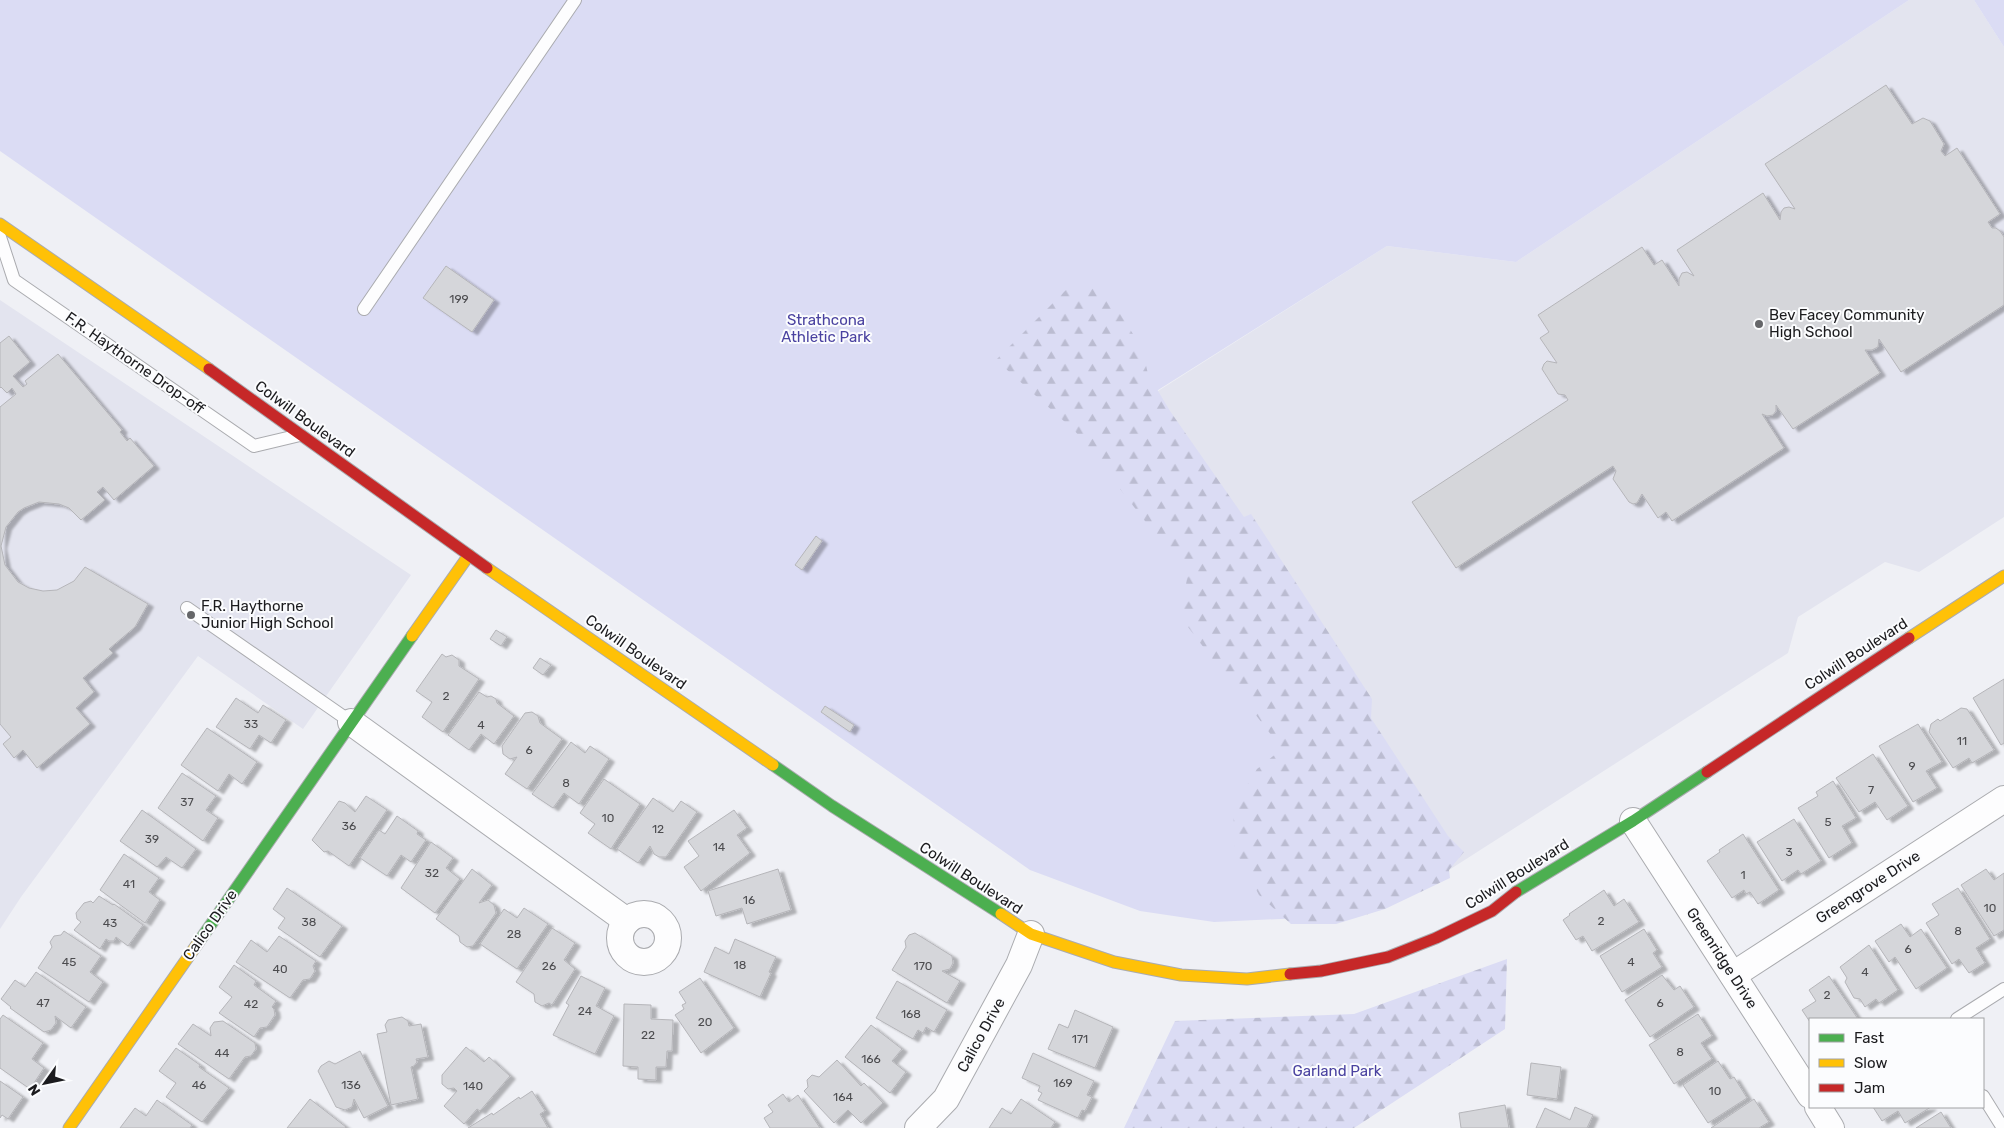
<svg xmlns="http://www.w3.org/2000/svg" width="2004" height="1128" font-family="Rubik,sans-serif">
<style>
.built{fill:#e3e4ef}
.green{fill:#dbdcf4}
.forest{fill:url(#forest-firs)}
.building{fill:#d5d6da;stroke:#b5b5b9;filter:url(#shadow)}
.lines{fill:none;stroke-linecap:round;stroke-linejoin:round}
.lane-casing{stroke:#aaabaf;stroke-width:14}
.street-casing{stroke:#aaabaf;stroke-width:28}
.fast-casing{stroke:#aaabaf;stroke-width:13}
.slow-casing{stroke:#aaabaf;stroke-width:13}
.jam-casing{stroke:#aaabaf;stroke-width:13}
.lane{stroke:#fdfdfe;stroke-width:12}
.street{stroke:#fdfdfe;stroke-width:26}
.fast{stroke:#4caf50;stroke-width:11}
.slow{stroke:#ffc107;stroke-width:11}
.jam{stroke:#c62828;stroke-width:11}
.poi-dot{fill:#656669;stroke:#fbfcfe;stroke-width:2}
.labels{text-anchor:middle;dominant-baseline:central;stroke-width:4;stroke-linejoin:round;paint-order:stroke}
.number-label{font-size:12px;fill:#4c4c4f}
.poi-label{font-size:15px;fill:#1b1b1e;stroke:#fbfcfe;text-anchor:start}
.park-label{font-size:15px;fill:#4a42a0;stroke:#fbfcfe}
.street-label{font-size:15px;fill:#1b1b1e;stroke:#fbfcfe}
</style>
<defs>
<pattern id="forest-firs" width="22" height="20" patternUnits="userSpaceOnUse" patternTransform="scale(1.25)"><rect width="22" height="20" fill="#dbdcf4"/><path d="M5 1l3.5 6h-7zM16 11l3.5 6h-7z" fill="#bbbcd1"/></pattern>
<filter id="shadow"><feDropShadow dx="5.5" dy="3" stdDeviation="1" flood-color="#0004"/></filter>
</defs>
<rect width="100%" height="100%" fill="#eff0f5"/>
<g class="built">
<polygon points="1909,0 1974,0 2004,47 2004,517 1919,572 1885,562 1798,617 1788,653 1449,870 1147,398 1387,246 1516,262"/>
<polygon points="0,300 411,575 303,729 198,656 21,897 0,929"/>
</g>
<g class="green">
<polygon points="0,0 1909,0 1516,262 1387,246 1147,397 1449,870 1302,918 1214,922 1140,911 1030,870 0,151"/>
<polygon points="1974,0 2004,0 2004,47"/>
</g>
<g class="forest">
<polygon points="1089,284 1115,306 1142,348 1148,374 1170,411 1244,517 1251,514 1372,699 1371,718 1448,836 1464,852 1449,870 1450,878 1385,909 1336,924 1291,924 1259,895 1235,850 1233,808 1257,769 1282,749 1181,618 1187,578 1176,561 1075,431 996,360 1067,289"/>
<polygon points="1507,959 1505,1029 1354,1128 1124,1128 1175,1021 1354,1014"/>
</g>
<g class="building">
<polygon points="1886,85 1912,124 1923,118 1930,121 1944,144 1941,151 1945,156 1957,148 2000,214 1988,222 1992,228 1996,228 2000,231 2004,237 2004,305 1901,372 1879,339 1878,347 1872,350 1865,350 1880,373 1793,429 1776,405 1776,411 1773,415 1767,416 1762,414 1784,448 1672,521 1666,512 1658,518 1642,494 1637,503 1633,504 1629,502 1613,479 1616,471 1613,466 1456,568 1412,502 1568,400 1565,395 1558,394 1542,369 1544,364 1547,361 1557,363 1540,338 1549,332 1538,315 1642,247 1654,265 1662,260 1679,286 1679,279 1682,273 1687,272 1694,276 1677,250 1763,193 1780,220 1781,212 1784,208 1789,207 1795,209 1765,164"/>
<polygon points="446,266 494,300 472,332 423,298"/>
<polygon points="9,336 30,362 13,376 23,387 27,384 25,381 58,354 122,430 120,432 127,441 130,438 154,466 114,500 103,487 97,492 105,500 81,520 69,508 59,504 39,502 24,508 18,512 6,527 1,546 5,565 18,582 29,588 43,591 57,590 74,581 85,567 148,604 135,627 109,649 113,653 83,678 94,692 76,708 90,724 37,768 23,750 14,758 3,744 11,737 0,724 0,407 16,394 12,388 7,393 1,387 0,388 0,343"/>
<polygon points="816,536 822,541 802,570 795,565"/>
<polygon points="496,630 507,637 501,646 490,639"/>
<polygon points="442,654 446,657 452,655 459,660 459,666 479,679 443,732 422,717 432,702 416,691"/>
<polygon points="540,658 551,665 543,675 533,668"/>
<polygon points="2004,679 2004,743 2001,745 1973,698"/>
<polygon points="479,692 487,697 491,696 496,699 497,703 514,716 494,744 481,734 469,750 448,735"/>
<polygon points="236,698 258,713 263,705 286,720 271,743 259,735 250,749 216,727"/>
<polygon points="825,706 854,725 850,732 821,712"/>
<polygon points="1961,708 1967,709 1994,750 1972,763 1969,758 1953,768 1929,732 1931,724 1938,719 1940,721"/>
<polygon points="532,712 538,716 540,723 562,739 527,789 505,774 517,757 510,759 503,754 502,746 525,713"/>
<polygon points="1918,724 1942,762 1926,771 1937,788 1913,802 1879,746"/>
<polygon points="207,728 257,762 242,784 229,774 218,791 181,765"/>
<polygon points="571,742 585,753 590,746 609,759 579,804 564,793 553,808 532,794"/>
<polygon points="1873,754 1908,806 1887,820 1875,802 1859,812 1836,778"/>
<polygon points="182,773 216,796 206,810 218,818 203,841 158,808"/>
<polygon points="604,779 640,804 611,849 588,833 595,824 580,813"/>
<polygon points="1833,781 1856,818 1842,826 1852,843 1829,858 1798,808 1818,796 1816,792"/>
<polygon points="366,796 387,810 349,866 328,851 324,852 312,840 339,801 345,803 355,812"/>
<polygon points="653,798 673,812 681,801 697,812 666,857 659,857 654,854 650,846 638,863 617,849"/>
<polygon points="142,810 196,849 182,868 166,857 157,867 120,841"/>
<polygon points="734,810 747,828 737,835 750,853 701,891 684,867 699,856 688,841"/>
<polygon points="397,816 418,831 417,834 426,840 411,862 401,855 387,876 360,858 379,830 385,834"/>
<polygon points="1794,819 1821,861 1801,874 1798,870 1782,881 1757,842"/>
<polygon points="1743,834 1779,890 1758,904 1750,892 1746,894 1744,890 1732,898 1707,861 1720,852 1719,850"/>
<polygon points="431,842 453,858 446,868 460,879 435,913 401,888"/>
<polygon points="124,854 159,878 149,892 160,900 145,923 100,890"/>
<polygon points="472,869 492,885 479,903 488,900 494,905 496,913 473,946 467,947 460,942 459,936 436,919"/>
<polygon points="778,869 791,910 747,924 742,908 716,916 708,891"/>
<polygon points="1986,869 1994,880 2004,873 2004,930 1994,936 1961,885"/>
<polygon points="287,888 342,926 320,957 278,928 285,918 273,909"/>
<polygon points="1958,888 1990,939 1976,948 1985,963 1969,973 1959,959 1952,964 1926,923 1939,915 1932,904"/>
<polygon points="1604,890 1614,906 1624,899 1639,922 1592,951 1583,936 1576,940 1563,920 1570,915 1569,914"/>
<polygon points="99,896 113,905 114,904 143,925 128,946 116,937 114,941 109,941 106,939 100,949 74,930 81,922 77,919 76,913 84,903 91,901 93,903"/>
<polygon points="524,908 548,924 517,969 480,944 504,909 517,918"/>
<polygon points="1901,924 1910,937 1921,929 1947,968 1916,989 1895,957 1889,962 1875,941"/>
<polygon points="552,928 575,943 564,960 575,969 552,1005 549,1003 542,1006 535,1002 534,994 516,982"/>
<polygon points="1644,929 1657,950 1653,953 1662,967 1622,992 1600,956"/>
<polygon points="64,931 101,956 90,972 103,982 89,1002 38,968 52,947 50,942 54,936 61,935"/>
<polygon points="915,933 952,956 953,963 950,969 942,971 960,981 947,1003 892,970 906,947 905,941 909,935"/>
<polygon points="279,936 316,961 313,966 315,971 310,979 303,980 290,998 236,962 251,940 267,952"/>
<polygon points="735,939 776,957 769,972 771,973 760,997 704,972 715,947 729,954"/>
<polygon points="1869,945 1898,990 1879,1003 1876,999 1865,1007 1860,999 1854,998 1845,982 1847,978 1840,967"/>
<polygon points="234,965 256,981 254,985 276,1001 272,1007 274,1009 275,1015 267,1027 260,1028 254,1037 219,1013 232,997 219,987"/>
<polygon points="36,972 86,1007 71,1028 55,1016 56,1023 51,1030 44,1032 10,1008 11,1007 1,999 15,980 25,987"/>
<polygon points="1662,975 1674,990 1680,986 1694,1007 1650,1037 1625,1000"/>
<polygon points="581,976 605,988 596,1006 614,1016 595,1054 553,1035 569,1005 566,1003"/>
<polygon points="1829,976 1858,1019 1810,1019 1810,1022 1802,1010 1816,1001 1809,990"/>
<polygon points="700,978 734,1028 701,1053 675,1015 684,1009 682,1005 686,1003 679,992"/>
<polygon points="897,981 947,1010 934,1032 926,1027 923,1033 918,1030 913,1039 876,1018"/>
<polygon points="624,1004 651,1005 651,1019 673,1020 672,1051 667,1051 666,1067 656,1067 656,1080 638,1079 638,1067 623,1066"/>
<polygon points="1075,1010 1113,1027 1095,1068 1048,1049 1059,1024 1068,1028"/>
<polygon points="1698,1014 1712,1036 1701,1043 1712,1059 1674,1084 1649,1045"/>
<polygon points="3,1015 43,1043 32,1059 44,1068 30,1089 0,1068 0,1019"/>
<polygon points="402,1017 408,1021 409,1026 421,1024 428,1057 416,1059 417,1062 414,1066 411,1067 418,1099 391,1105 377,1034 387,1032 385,1025 388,1020"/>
<polygon points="223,1021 255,1043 256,1049 251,1056 245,1057 229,1079 178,1044 193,1024 211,1036 210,1028 214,1022"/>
<polygon points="871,1025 902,1049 892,1061 906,1072 890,1093 845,1057"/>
<polygon points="466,1047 484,1062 489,1057 510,1076 480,1111 477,1109 464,1124 444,1106 457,1091 454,1088 448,1089 442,1084 442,1075"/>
<polygon points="176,1048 200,1065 199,1067 229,1088 202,1122 166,1097 176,1083 159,1071"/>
<polygon points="360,1051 388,1106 364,1118 354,1099 352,1107 345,1110 336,1107 318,1071 321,1066 329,1061 335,1064"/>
<polygon points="1033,1053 1094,1081 1087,1095 1092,1097 1085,1111 1082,1110 1078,1118 1038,1100 1042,1093 1038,1091 1040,1086 1022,1078"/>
<polygon points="837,1060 861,1086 864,1083 883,1103 861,1123 848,1110 834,1123 804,1091 808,1087 807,1080 812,1075 819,1077"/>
<polygon points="1718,1061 1730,1079 1734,1077 1747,1098 1708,1123 1683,1085"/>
<polygon points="1531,1063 1561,1067 1557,1099 1527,1095"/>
<polygon points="0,1081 23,1097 8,1119 2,1115 0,1118"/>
<polygon points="532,1091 545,1111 540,1114 548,1128 468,1128 492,1113 493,1115 519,1097 520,1099"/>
<polygon points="783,1094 789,1102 798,1095 820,1128 770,1128 764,1118 773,1112 768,1105"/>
<polygon points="310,1099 346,1127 345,1128 287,1128"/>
<polygon points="1021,1099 1055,1122 1051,1128 989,1128 1002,1108 1011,1114"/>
<polygon points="1754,1099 1769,1122 1759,1128 1711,1128"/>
<polygon points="157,1100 192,1125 190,1128 120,1128 135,1108 146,1116"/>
<polygon points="1505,1105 1509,1128 1461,1128 1459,1113"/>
<polygon points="1575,1107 1593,1115 1587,1128 1536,1128 1545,1108 1570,1120"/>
<polygon points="1873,1107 1931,1107 1905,1123 1898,1111 1882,1121"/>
<polygon points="1941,1112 1951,1128 1916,1128"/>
</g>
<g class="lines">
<defs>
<g id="lane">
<polyline points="0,237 14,280 254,446 300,435"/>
<polyline points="364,309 575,0"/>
<polyline points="187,608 351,722"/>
<polyline points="1957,1019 2004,989"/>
<polyline points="1983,1096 2003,1128"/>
</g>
<g id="street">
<polyline points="351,722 627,921"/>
<polyline points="1633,821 1810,1095"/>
<circle cx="644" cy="938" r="24"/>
<polyline points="1733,975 2004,799"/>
<polyline points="1818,1107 1831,1128"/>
<polyline points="918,1128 946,1099 1019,965 1031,934"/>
</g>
<g id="fast">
<polyline points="773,765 832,806 1001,914"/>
<polyline points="1516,892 1633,821 1707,772"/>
<polyline points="198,943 412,636"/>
</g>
<g id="slow">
<polyline points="0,224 209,369"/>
<polyline points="487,568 773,765"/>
<polyline points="412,636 469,555"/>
<polyline points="1909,638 2004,576"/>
<polyline points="1001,914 1031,934 1114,962 1181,975 1247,979 1290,974"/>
<polyline points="69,1128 198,943"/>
</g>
<g id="jam">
<polyline points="209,369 487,568"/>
<polyline points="1707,772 1909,638"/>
<polyline points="1290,974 1321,971 1388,957 1436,938 1492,911 1516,892"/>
</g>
</defs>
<use href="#lane" class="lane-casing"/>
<use href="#street" class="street-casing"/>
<use href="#fast" class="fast-casing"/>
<use href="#slow" class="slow-casing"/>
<use href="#jam" class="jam-casing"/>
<use href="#lane" class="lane"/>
<use href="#street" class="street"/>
<use href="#fast" class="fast"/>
<use href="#slow" class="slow"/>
<use href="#jam" class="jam"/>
</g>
<g class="poi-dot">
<circle cx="1759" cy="324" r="5"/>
<circle cx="191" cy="615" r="5"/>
</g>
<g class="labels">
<g class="number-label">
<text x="459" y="299">199</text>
<text x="446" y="696">2</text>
<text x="251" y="724">33</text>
<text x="481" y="725">4</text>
<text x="1962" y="741">11</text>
<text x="529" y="750">6</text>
<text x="1912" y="766">9</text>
<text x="566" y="783">8</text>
<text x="1871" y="790">7</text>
<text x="187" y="802">37</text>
<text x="608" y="818">10</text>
<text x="1828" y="822">5</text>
<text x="349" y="826">36</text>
<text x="658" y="829">12</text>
<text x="152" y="839">39</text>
<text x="719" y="847">14</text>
<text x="1789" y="852">3</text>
<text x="432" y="873">32</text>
<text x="1743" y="875">1</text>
<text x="129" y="884">41</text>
<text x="749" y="900">16</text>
<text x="1990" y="908">10</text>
<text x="1601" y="921">2</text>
<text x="309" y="922">38</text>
<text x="110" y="923">43</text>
<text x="1958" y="931">8</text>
<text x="514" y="934">28</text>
<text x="1908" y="949">6</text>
<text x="69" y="962">45</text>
<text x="1631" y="962">4</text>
<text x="740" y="965">18</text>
<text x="549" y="966">26</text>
<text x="923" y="966">170</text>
<text x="280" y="969">40</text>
<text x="1865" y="972">4</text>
<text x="1827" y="995">2</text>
<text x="43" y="1003">47</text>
<text x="1660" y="1003">6</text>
<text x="251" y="1004">42</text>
<text x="585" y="1011">24</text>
<text x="911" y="1014">168</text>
<text x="705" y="1022">20</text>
<text x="648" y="1035">22</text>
<text x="1080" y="1039">171</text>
<text x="1680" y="1052">8</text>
<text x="222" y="1053">44</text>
<text x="871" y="1059">166</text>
<text x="1063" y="1083">169</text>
<text x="199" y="1085">46</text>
<text x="351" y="1085">136</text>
<text x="473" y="1086">140</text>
<text x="1715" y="1091">10</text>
<text x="843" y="1097">164</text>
</g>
<g class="poi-label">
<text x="1769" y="315">Bev Facey Community<tspan x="1769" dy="17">High School</tspan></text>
<text x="201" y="606">F.R. Haythorne<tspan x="201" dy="17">Junior High School</tspan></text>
</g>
<g class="park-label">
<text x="826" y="320">Strathcona<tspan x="826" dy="17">Athletic Park</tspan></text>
<text x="1337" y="1071">Garland Park</text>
</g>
<g class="street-label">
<text transform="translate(135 363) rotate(35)">F.R. Haythorne Drop-off</text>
<text transform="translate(305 419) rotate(36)">Colwill Boulevard</text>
<text transform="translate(636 652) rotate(35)">Colwill Boulevard</text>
<text transform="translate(1856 654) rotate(-33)">Colwill Boulevard</text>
<text transform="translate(1517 874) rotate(-32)">Colwill Boulevard</text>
<text transform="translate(971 878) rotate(33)">Colwill Boulevard</text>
<text transform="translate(1868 887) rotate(-33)">Greengrove Drive</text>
<text transform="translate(210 925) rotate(-55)">Calico Drive</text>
<text transform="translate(1722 958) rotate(57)">Greenridge Drive</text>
<text transform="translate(981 1035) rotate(-61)">Calico Drive</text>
</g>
</g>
<rect x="1809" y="1018" width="175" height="90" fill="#fbfcfe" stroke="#a1a2a4"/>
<rect x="1819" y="1034" width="25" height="8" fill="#4caf50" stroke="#a1a2a4"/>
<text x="1854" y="1043" font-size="15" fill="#1b1b1e">Fast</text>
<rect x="1819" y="1059" width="25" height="8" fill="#ffc107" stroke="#a1a2a4"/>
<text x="1854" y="1068" font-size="15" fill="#1b1b1e">Slow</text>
<rect x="1819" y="1084" width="25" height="8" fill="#c62828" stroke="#a1a2a4"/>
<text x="1854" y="1093" font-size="15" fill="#1b1b1e">Jam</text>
<g transform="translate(45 1083) rotate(237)" stroke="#fbfcfe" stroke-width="4" paint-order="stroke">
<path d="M0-4L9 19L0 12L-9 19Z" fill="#1b1b1e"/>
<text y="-8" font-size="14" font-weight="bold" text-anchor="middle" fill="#1b1b1e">N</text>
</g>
</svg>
